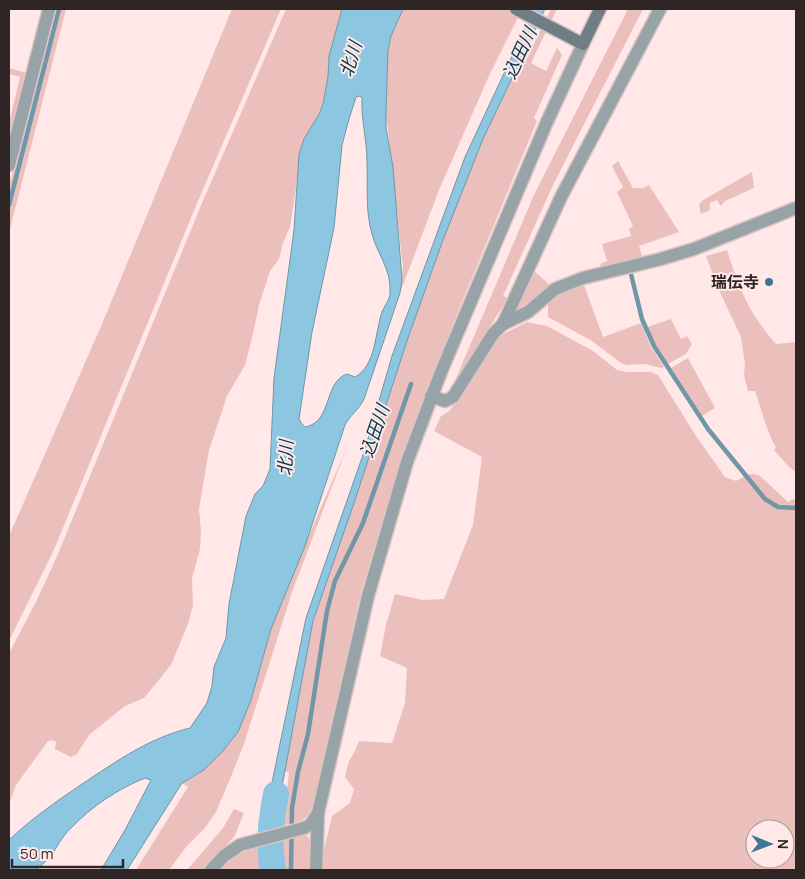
<svg xmlns="http://www.w3.org/2000/svg" width="805" height="879" font-family="Manrope,'Noto Sans JP',sans-serif">
<style>
.green{fill:#ebbfbc;fill-rule:evenodd}
.water{fill:#8cc6e0;stroke:#7096a8;fill-rule:evenodd}
.lines{fill:none;stroke-linecap:round;stroke-linejoin:round}
.stream{stroke:#7096a8;stroke-width:4.5}
.river{stroke:#8cc6e0;stroke-width:26}
.street-casing{stroke:#dac5c4;stroke-width:15}
.secondary-casing{stroke:#dac5c4;stroke-width:15}
.street{stroke:#98a3a7;stroke-width:12}
.secondary{stroke:#6f7e85;stroke-width:12}
.poi-dot{fill:#3d7890;stroke:#ffe8e7;stroke-width:2}
.labels{text-anchor:middle;dominant-baseline:central;stroke-width:4;stroke-linejoin:round;paint-order:stroke}
.poi-label{font-size:16px;font-weight:bold;fill:#302525;stroke:#ffe8e7;text-anchor:end}
.water-label{font-size:18px;font-style:italic;fill:#02384b;stroke:#ffe8e7}
</style>
<rect width="100%" height="100%" fill="#ffe8e7"/>
<g class="green">
<polygon points="54,9 66,9 9,233 9,186"/>
<polygon points="232,9 281,9 198,201 53,552 9,641 9,536 102,324"/>
<polygon points="286,9 342,9 329,56 328,77 323,104 299,154 296,188 290,227 283,243 279,259 270,271 259,305 253,334 245,365 227,396 209,450 199,509 201,532 200,549 192,578 193,605 188,624 171,665 144,698 125,706 89,735 77,754 71,757 55,749 56,742 53,740 48,741 16,785 9,804 9,653 36,602 58,554 202,203"/>
<polygon points="403,9 522,9 488,78 439,190 400,293 403,268 386,113 388,51 391,36"/>
<path d="M551 9H557L531 63 546 71 557 48 562 55 534 118 537 121 462 302 425 393 401 460 361 592 313 805C305 822 301 822 283 825L289 772 284 771 309 636 329 572 354 503 408 338 443 240 483 139 522 58 526 60Z"/>
<polygon points="628,9 643,9 554,183 503,296 508,298 454,383 534,195"/>
<polygon points="9,68 27,73 9,144 9,123 20,77 9,74"/>
<polygon points="618,161 633,188 644,188 649,185 679,232 639,246 643,259 602,268 600,264 607,261 602,244 631,236 629,229 633,226 617,192 623,187 612,166"/>
<polygon points="752,172 754,188 725,201 721,206 717,200 710,203 710,210 701,214 699,205 703,200"/>
<path d="M727 250C740 290 748 312 776 344L796 342V472L789 467 774 450 776 447C767 433 761 408 755 391H748L744 375 745 364 741 337 718 288 706 256Z"/>
<polygon points="534,271 551,286 516,311"/>
<polygon points="584,285 603,337 641,323 651,347 664,367 661,368 645,364 627,365 621,363 592,341 548,317 548,304 557,295"/>
<polygon points="671,319 681,339 687,336 692,344 686,354 668,364 655,344 647,327"/>
<path d="M527 322 547 326 593 351 617 370 627 372H651L658 375 696 436 725 477 736 481C745 477 750 471 760 476L788 502 793 499 796 500V870H323V854L332 816 350 803 354 789 345 777 349 761 354 753 359 741 392 743 405 703 407 668 380 656 386 625 395 594 423 600 444 599 473 525 482 457 434 431 441 416C458 412 483 351 499 338 506 331 518 327 527 322ZM755 829H785V859H755Z"/>
<polygon points="688,358 715,408 702,416 671,368"/>
<polygon points="347,447 292,592 244,744 230,779 216,812 204,829 186,847 169,870 136,870 188,787 182,783 204,770 231,742 282,598"/>
<polygon points="234,809 244,813 234,837 203,870 187,870 223,828"/>
<polygon points="306,835 310,839 310,870 282,870 279,842"/>
<path d="M259 847 264 870H220C230 858 244 850 259 847Z"/>
</g>
<g class="water">
<path d="M342 9H403L391 36 388 51 386 113V128L393 167 402 279 400 293 364 399C359 410 350 415 345 425L305 546 271 629 251 700 238 732 223 751 204 770 182 783 127 870H101L125 830 151 780 145 778C118 789 92 806 71 828 61 837 56 850 48 859 44 863 40 867 36 870H9V840C31 819 57 801 82 784 117 761 149 738 190 728L207 703 212 686 214 667 226 638 229 604 246 516 255 494 263 486 270 469 274 378 294 230 299 154 304 139 319 114 323 104 328 77 329 56ZM360 96 362 98C361 120 367 140 367 162 368 186 365 210 372 234 377 253 390 268 390 288 391 300 386 302 382 312 375 332 376 366 355 377L347 374C323 382 333 422 305 427L302 424 299 419 312 332 334 228 342 145 349 119 356 97Z"/>
<polygon points="534,9 545,9 483,139 443,240 408,338 354,503 313,621 281,792 278,826 262,831 306,618 364,452 392,356 465,157"/>
</g>
<g class="lines">
<g class="stream">
<polyline points="9,205 59,9"/>
<polyline points="631,274 642,319 654,346 708,429 765,499 778,507 796,508"/>
<polyline points="291,870 292,808 298,772 308,734 327,611 335,581 363,523 411,384"/>
</g>
<path class="river" d="M273 870C268 844 271 820 276 794"/>
<defs>
<g id="street">
<polyline points="9,165 49,9"/>
<polyline points="503,324 561,197 660,9"/>
<polyline points="431,396 445,401 453,397 493,334 503,324 528,312 555,289 583,278 661,259 694,249 796,208"/>
<polyline points="211,870 224,856 240,845 304,828 310,825 318,813 368,596 407,462 441,372 546,124 583,44"/>
<polyline points="316,870 318,813"/>
</g>
<polyline id="secondary" points="516,9 583,44 600,9"/>
</defs>
<use href="#street" class="street-casing"/>
<use href="#secondary" class="secondary-casing"/>
<use href="#street" class="street"/>
<use href="#secondary" class="secondary"/>
</g>
<circle class="poi-dot" cx="769" cy="282" r="5"/>
<g class="labels">
<g class="poi-label">
<text x="759" y="282">瑞伝寺</text>
</g>
<g class="water-label">
<text transform="translate(519 53) rotate(-65)">込田川</text>
<text transform="translate(350 59) rotate(-73)">北川</text>
<text transform="translate(374 431) rotate(-71)">込田川</text>
<text transform="translate(285 458) rotate(-88)">北川</text>
</g>
</g>
<rect width="805" height="879" fill="none" stroke="#302525" stroke-width="20"/>
<g transform="translate(770 844) rotate(91)"><circle r="24" fill="#ffe8e7" stroke="#ac9a99"/>
<path d="M0-4L9 19L0 12L-9 19Z" fill="#3d7890"/>
<text y="-8" font-size="14" font-weight="bold" text-anchor="middle" fill="#302525">N</text>
</g>
<path d="M12 859v8h111v-8" fill="none" stroke="#302525" stroke-width="2.5"/>
<text x="20" y="859" font-size="15" fill="#302525" stroke="#ffe8e7" stroke-width="4" paint-order="stroke">50 m</text>
</svg>
